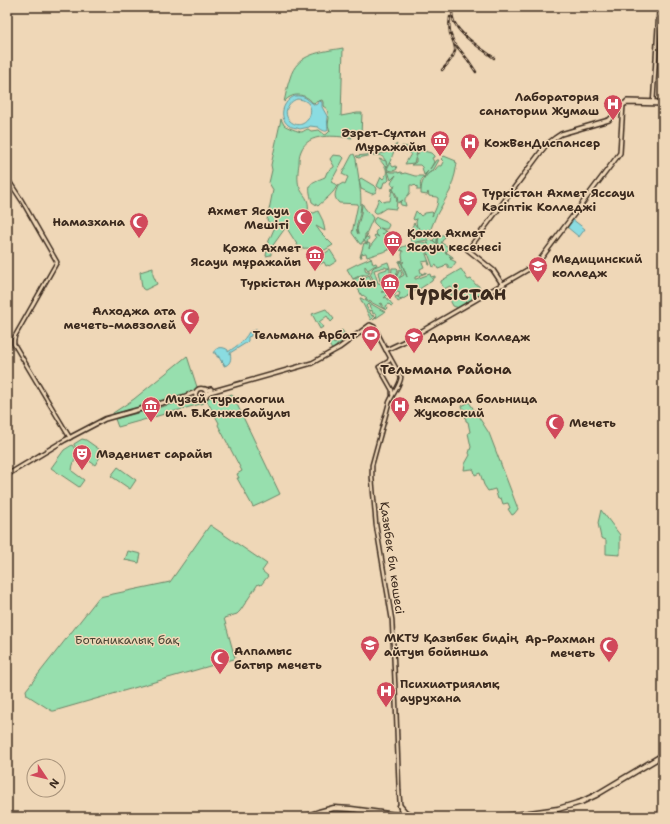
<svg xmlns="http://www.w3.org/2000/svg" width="670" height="824" font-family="'Shantell Sans',sans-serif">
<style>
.green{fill:#97dfae;stroke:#698466}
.water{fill:#8adce1;stroke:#6a9593;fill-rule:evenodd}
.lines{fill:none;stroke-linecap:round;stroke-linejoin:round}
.canal{stroke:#8adce1;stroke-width:2}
.secondary-casing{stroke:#3b2a1e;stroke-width:5.5}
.primary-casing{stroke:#3b2a1e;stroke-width:6}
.highway-casing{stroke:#3b2a1e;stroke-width:7}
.secondary{stroke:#efd7b7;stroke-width:2.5}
.primary{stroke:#efd7b7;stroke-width:3}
.highway{stroke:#efd7b7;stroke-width:4}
.rail-casing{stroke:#3b2a1e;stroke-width:2.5}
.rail{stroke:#efd7b7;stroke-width:1;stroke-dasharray:3;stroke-linecap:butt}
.labels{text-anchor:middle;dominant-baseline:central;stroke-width:3;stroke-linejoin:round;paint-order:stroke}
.poi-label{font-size:12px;font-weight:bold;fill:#3b2a1e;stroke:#efd7b7;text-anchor:start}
.street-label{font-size:12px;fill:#3b2a1e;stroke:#efd7b7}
.park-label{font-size:12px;fill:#494534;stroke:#efd7b7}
.quarter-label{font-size:14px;font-weight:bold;fill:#3b2a1e;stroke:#efd7b7}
.town-label{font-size:20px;font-weight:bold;fill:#3b2a1e;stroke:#efd7b7}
</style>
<rect width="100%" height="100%" fill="#efd7b7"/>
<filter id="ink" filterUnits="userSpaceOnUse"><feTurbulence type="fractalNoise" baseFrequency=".025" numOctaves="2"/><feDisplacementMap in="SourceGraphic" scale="8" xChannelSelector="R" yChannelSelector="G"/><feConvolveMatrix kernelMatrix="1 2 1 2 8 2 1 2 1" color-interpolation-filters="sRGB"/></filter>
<g filter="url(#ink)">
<g class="green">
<path d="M343 48 341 116 357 113H362L361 135 351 136 352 138C335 136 308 132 301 151 299 155 299 160 299 164 298 169 297 181 299 186 303 197 310 197 308 212L314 213 318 211 323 221 325 231 316 226 321 233 333 245 315 256C310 248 310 247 300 249L286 227 271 248V255L266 256 268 243 274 229 267 220 273 190 272 188 269 183 272 170 271 165 281 119C282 121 283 123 284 125 286 127 299 132 302 132 304 131 307 129 308 129L311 131 319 130 325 135 327 134 330 131 328 125 329 118 327 109 323 106V102L322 100 313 103C305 93 292 92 284 102 286 94 287 86 290 78 297 53 321 52 343 48Z"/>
<path d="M397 144C393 151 392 160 387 167 385 149 371 156 358 158L356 156 385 153Z"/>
<polygon points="402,146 418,149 414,163 405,164 411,154 408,151 402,147"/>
<path d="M420 150 431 153 434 156V157L432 158 434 162 430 169 436 160H439L434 169 429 173 423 178C420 181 420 186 421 190H417V187L415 185 414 186 412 185H410C410 185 410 191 410 192 407 199 403 195 406 206L401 205 400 203 403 200 398 203 397 196 393 189 395 185 393 186 391 183 396 175 391 180 388 171 391 172H398V173L401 172 402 174 405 173 415 176H423V178L428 171 424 175 422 167 420 165H411L416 162V157Z"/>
<path d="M354 154 356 159C358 175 363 198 360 213 359 220 354 228 358 234L357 229 361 214 362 203C364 209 370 213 373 218L366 234H365V236L364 241 367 234H368L366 237 369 238 367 242 368 243 370 244 369 248 376 239 374 236 375 235 379 237 375 233 376 231 379 228 374 223 373 221 375 218 377 217 386 221 389 225 387 229H384L380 228 385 231 382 235 385 231 393 234 396 236V241L399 242 396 247 390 250V247H391L392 245 389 242 391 245 388 244 389 250 367 257 366 253 361 254 362 257H360L364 243 368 244 364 241 362 242V244H360L352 233 358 204 339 203C333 197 335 193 338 186L343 183 345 184 348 177 342 174 352 155Z"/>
<path d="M333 155 342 156 344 158 331 182 337 185C335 193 324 200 318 206L312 202C307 182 309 184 325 177L327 172 334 167V166L330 159Z"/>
<path d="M444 156 456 161 455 162 457 163 455 174 450 191 436 216 430 231V233V229L429 233 422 231 418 227 420 231H416L427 234 430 235V238L427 240 411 243 410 237 413 230 411 229 414 223 417 227 416 222 417 219 414 220 413 219 416 211 421 216 425 213 432 212 433 213 432 216C435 211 438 205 438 198 436 196 432 197 429 196L428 192 427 195 421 194C421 185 422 180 429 173 431 172 433 171 435 170 438 167 437 165 442 166L444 162 441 159Z"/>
<path d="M379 159 386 161 387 169 390 163 393 167 396 166 397 169C393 172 389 171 387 169L389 180 387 182H384L382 188 381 189 377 186 381 177 383 179C390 171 385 166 379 159Z"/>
<polygon points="361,178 376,187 377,189 376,192 372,194 361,189 359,180"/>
<path d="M392 188C396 198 398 197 396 209L386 208 378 213H376L374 211 379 198 383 202 387 201H390Z"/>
<path d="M442 235H446L441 243 449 247V249L446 252 453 257V258L449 256 451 258 450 259 456 262 451 269 448 267V265L446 264 444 266V267L438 269 436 265 433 267 428 253H426V254L430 265H429L428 261 422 262 424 267 420 269 421 273 422 274 426 272V273L415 277V279H416L430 274 431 277 435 276V278H433L432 281 416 291 414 290V292L408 296V295V296L398 302 395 297 398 296 399 299 402 300 403 298 401 299 398 298 400 293 397 292 394 296 390 289V285L392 286 393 285 391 284 392 282 391 281 392 268H397L398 269 396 277 392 284 395 280 400 269 402 274 399 278 404 275 399 263 401 262 407 277 402 263 404 262 403 261 399 262V261L403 260 402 255 403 251 400 250V248C408 245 421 239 429 244L426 242 432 240 436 243 433 240 437 236V244L442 248 447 254 443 248 437 243 438 236Z"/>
<polygon points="330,250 337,261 329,266 328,265 326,266 324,262 319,265 316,259"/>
<path d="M371 258 373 264 376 263 377 265 374 266 368 270 365 266V269L366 271H370C368 277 366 274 361 275 358 276 356 278 353 279L347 269 359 263Z"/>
<polygon points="388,262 390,268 387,268 385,267 374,270 378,283 389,285 388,290 385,291 381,292 388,292 387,295 384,298 386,297 393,305 391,306 389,304 386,306 387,308 385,310 382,303 380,304 379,303 384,309 365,299 367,298 363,295 362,296 353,280 363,275 366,277 369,275 372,281 376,284 370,274 372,271 372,269 374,267"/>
<polygon points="153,268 153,275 157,284 145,290 143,289 142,288 140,272"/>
<polygon points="390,268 390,281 388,284 380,281 378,272"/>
<polygon points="461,269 468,280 471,279 476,285 478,285 483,294 459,308 453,306 448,296 452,294 453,291 450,286 444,289 441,283 441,281"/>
<polygon points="360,298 361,298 385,312 373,320 377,316 375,313 373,314 372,310 371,311 370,310 371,309 368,304 366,306 369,311 370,310 371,311 369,311 372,316 373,315 374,317 373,316 373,318 371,320"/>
<polygon points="326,309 334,319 331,322 327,316 319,322 323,327 320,329 312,314"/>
<polygon points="342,330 348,339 345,341 344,340 336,346 336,347 332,350 327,340 330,338 334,344 343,338 339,332"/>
<polygon points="187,356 197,387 194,393 113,414 113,413 134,399"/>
<polygon points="211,392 213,395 215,395 216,399 232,394 280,494 262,503 253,507 237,478 239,478 237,474 242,471 218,425 219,423 206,399 211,397 210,393"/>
<polygon points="195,398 200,401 203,400 204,403 118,427 115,419"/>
<polygon points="469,402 489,433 518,509 514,514 512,515 508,509 510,508 508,503 503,504 501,498 498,499 495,489 488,491 484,485 480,473 475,475 474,470 472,469 464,470 465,464 470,455 469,453 471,447 468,433 470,432 468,422 466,421 465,413 462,406"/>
<polygon points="82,439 86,440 103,452 95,465 81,455 74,445 74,444"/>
<path d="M72 445C74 448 77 451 77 454 76 459 72 464 72 471L84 480 79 487 51 468 64 450Z"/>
<polygon points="118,467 136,480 130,489 111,476"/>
<polygon points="601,510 620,535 620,555 606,554 606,540 601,538 598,523"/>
<polygon points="210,525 267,564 262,571 268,576 261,585 258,584 240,611 237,614 224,618 235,658 234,659 54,711 52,711 27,695 26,690 99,597 170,582"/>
<polygon points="128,551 141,554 139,563 125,560"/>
</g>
<g class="water">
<path d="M295 96C306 95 307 100 315 105L317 104 319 101 322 102V107L327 116 328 130 327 131C324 132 319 128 318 127L310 126 309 127 300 129C296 127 291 128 288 125 278 116 283 101 295 96ZM297 99C323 100 307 136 290 121 282 113 288 102 297 99Z"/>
<polygon points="572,219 585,229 579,237 567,227"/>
<path d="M256 329V330L254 333 251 334V336L248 337V341L246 343 230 353C232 359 230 365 224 366L225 364 223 365V364L224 363 223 362 222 363 221 362 223 361H221L219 357 218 358 219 356 217 357V355L215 354 216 353H213C216 347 223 346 228 350V352C238 345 243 342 249 332L250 333 252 330 254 331Z"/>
</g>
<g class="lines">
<path class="canal" d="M320 817C337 811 346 814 363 817"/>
<defs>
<g id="secondary">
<polyline points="653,103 659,7"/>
<polyline points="7,178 22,201 57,262 15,336 14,340 14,344 70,438"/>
<path d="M386 350 401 377C401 384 392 395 389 403L372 465V478L376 525 392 620 396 707 399 791 401 817"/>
<polyline points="390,358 389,361 379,367 392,390 392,394"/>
</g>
<g id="primary">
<polyline points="625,104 627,103 663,104"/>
<polyline points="503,285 493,270 468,250 546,145 555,138 561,134 609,120 614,115 627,101 663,102"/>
<circle cx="201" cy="394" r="5.5"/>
<polyline points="205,389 207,390 211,389"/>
<polyline points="207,394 210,392 312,363 339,348 370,325 374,327 386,350 403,342 534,266 539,261 620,153 623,104"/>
<polyline points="7,475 65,440 105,419 183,397 196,392"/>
</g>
<g id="highway">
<polyline points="400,806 405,812 411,816"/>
<polyline points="305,817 319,812 334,808 351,809 411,817"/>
<polyline points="502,817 558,809 581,802 596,795 663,755"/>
</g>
</defs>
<use href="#secondary" class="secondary-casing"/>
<use href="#primary" class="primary-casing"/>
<use href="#highway" class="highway-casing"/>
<use href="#secondary" class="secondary"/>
<use href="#primary" class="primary"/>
<use href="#highway" class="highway"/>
<defs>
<g id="rail">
<path d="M452 7C452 14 452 20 456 25 462 37 484 50 494 58"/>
<polyline points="455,44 468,60 476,72"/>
<path d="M442 70C447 65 453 59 455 51 456 45 452 39 450 33 449 27 449 22 450 17"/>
</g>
</defs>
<use href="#rail" class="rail-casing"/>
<use href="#rail" class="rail"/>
</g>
</g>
<defs>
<symbol id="hospital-pin" viewBox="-11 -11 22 30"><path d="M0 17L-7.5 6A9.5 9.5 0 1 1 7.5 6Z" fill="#d1495b" stroke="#efd7b7"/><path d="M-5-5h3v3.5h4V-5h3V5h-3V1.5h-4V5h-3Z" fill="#fff"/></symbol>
<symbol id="museum-pin" viewBox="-11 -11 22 30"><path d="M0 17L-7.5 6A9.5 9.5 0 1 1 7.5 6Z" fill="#d1495b" stroke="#efd7b7"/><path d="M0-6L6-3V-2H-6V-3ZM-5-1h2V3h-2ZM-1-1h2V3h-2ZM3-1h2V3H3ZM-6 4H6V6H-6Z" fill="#fff"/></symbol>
<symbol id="university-pin" viewBox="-11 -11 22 30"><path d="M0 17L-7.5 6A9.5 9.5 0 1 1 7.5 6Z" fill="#d1495b" stroke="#efd7b7"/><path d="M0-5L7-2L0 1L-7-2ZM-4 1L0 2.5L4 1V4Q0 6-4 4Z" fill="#fff"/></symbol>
<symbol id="mosque-pin" viewBox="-11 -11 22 30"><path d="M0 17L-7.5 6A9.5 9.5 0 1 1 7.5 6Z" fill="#d1495b" stroke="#efd7b7"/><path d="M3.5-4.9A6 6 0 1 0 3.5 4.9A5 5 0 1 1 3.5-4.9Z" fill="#fff"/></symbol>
<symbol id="stadium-pin" viewBox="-11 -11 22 30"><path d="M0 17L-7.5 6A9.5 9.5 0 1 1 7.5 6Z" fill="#d1495b" stroke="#efd7b7"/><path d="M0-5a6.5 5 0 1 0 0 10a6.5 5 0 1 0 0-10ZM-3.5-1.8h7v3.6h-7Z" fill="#fff"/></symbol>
<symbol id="theatre-pin" viewBox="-11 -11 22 30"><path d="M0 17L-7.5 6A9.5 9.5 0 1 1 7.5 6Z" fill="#d1495b" stroke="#efd7b7"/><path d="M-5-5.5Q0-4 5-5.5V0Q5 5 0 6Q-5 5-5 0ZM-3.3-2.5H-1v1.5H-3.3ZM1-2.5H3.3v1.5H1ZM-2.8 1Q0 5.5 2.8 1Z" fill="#fff"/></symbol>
</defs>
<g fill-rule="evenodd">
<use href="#hospital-pin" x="602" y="93" width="22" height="30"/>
<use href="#museum-pin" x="429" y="129" width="22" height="30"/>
<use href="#hospital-pin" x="459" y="132" width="22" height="30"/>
<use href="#university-pin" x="457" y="189" width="22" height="30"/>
<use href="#mosque-pin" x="292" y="207" width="22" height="30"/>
<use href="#mosque-pin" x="128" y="211" width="22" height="30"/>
<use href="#museum-pin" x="382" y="229" width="22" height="30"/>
<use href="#museum-pin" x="304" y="244" width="22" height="30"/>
<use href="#university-pin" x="527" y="255" width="22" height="30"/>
<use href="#museum-pin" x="379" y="272" width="22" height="30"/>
<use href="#mosque-pin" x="179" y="307" width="22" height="30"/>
<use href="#stadium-pin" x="360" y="324" width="22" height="30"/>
<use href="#university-pin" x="403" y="326" width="22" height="30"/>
<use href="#museum-pin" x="140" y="395" width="22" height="30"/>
<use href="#hospital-pin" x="389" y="395" width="22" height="30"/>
<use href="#mosque-pin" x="544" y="412" width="22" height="30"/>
<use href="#theatre-pin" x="71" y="443" width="22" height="30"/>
<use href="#university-pin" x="359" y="634" width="22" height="30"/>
<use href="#mosque-pin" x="598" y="635" width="22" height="30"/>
<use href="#mosque-pin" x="209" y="647" width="22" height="30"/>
<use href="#hospital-pin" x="375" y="680" width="22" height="30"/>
</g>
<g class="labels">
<g class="poi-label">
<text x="599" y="97" text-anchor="end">Лаборатория<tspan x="599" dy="14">санатории Жумаш</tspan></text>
<text x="426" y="133" text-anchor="end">Әзрет-Сұлтан<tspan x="426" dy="14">Мұражайы</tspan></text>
<text x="484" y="143">КожВенДиспансер</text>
<text x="482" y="193">Түркістан Ахмет Яссауи<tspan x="482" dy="14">Кәсіптік Колледжі</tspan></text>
<text x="289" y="211" text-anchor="end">Ахмет Ясауи<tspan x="289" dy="14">Мешіті</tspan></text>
<text x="125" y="222" text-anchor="end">Намазхана</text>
<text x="407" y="233">Қожа Ахмет<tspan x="407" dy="14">Ясауи кесенесі</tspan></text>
<text x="301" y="248" text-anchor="end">Қожа Ахмет<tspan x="301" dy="14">Ясауи мұражайы</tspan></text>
<text x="552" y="259">Медицинский<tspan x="552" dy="14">колледж</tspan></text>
<text x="376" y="283" text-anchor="end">Түркістан Мұражайы</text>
<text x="176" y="311" text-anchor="end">Алходжа ата<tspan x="176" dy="14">мечеть-мавзолей</tspan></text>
<text x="357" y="335" text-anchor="end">Тельмана Арбат</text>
<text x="428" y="337">Дарын Колледж</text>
<text x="165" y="399">Музей туркологии<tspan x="165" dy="14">им. Б.Кенжебайулы</tspan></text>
<text x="414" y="399">Акмарал больница<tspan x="414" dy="14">Жуковский</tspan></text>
<text x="569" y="423">Мечеть</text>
<text x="96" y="454">Мәдениет сарайы</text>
<text x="384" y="638">МКТУ Қазыбек бидің<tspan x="384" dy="14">айтуы бойынша</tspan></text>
<text x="595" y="639" text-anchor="end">Ар-Рахман<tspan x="595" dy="14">мечеть</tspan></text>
<text x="234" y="651">Алпамыс<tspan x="234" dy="14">батыр мечеть</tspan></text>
<text x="400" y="684">Психиатриялық<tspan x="400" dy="14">аурухана</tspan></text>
</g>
<g class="street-label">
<text transform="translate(392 558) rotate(82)">Қазыбек би көшесі</text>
</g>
<g class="park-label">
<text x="127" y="640">Ботаникалық бақ</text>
</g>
<g class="quarter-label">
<text x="446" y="369">Тельмана Района</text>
</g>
<g class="town-label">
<text x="456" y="293">Түркістан</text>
</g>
</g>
<rect width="670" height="824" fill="none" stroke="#efd7b7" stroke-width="24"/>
<rect x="12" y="12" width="646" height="800" fill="none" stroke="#3b2a1e" stroke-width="1.5" filter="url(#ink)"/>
<g transform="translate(46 778) rotate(125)"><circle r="19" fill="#efd7b7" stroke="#a7927a"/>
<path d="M0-3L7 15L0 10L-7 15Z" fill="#d1495b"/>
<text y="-6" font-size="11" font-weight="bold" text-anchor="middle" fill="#3b2a1e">N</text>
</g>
</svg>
